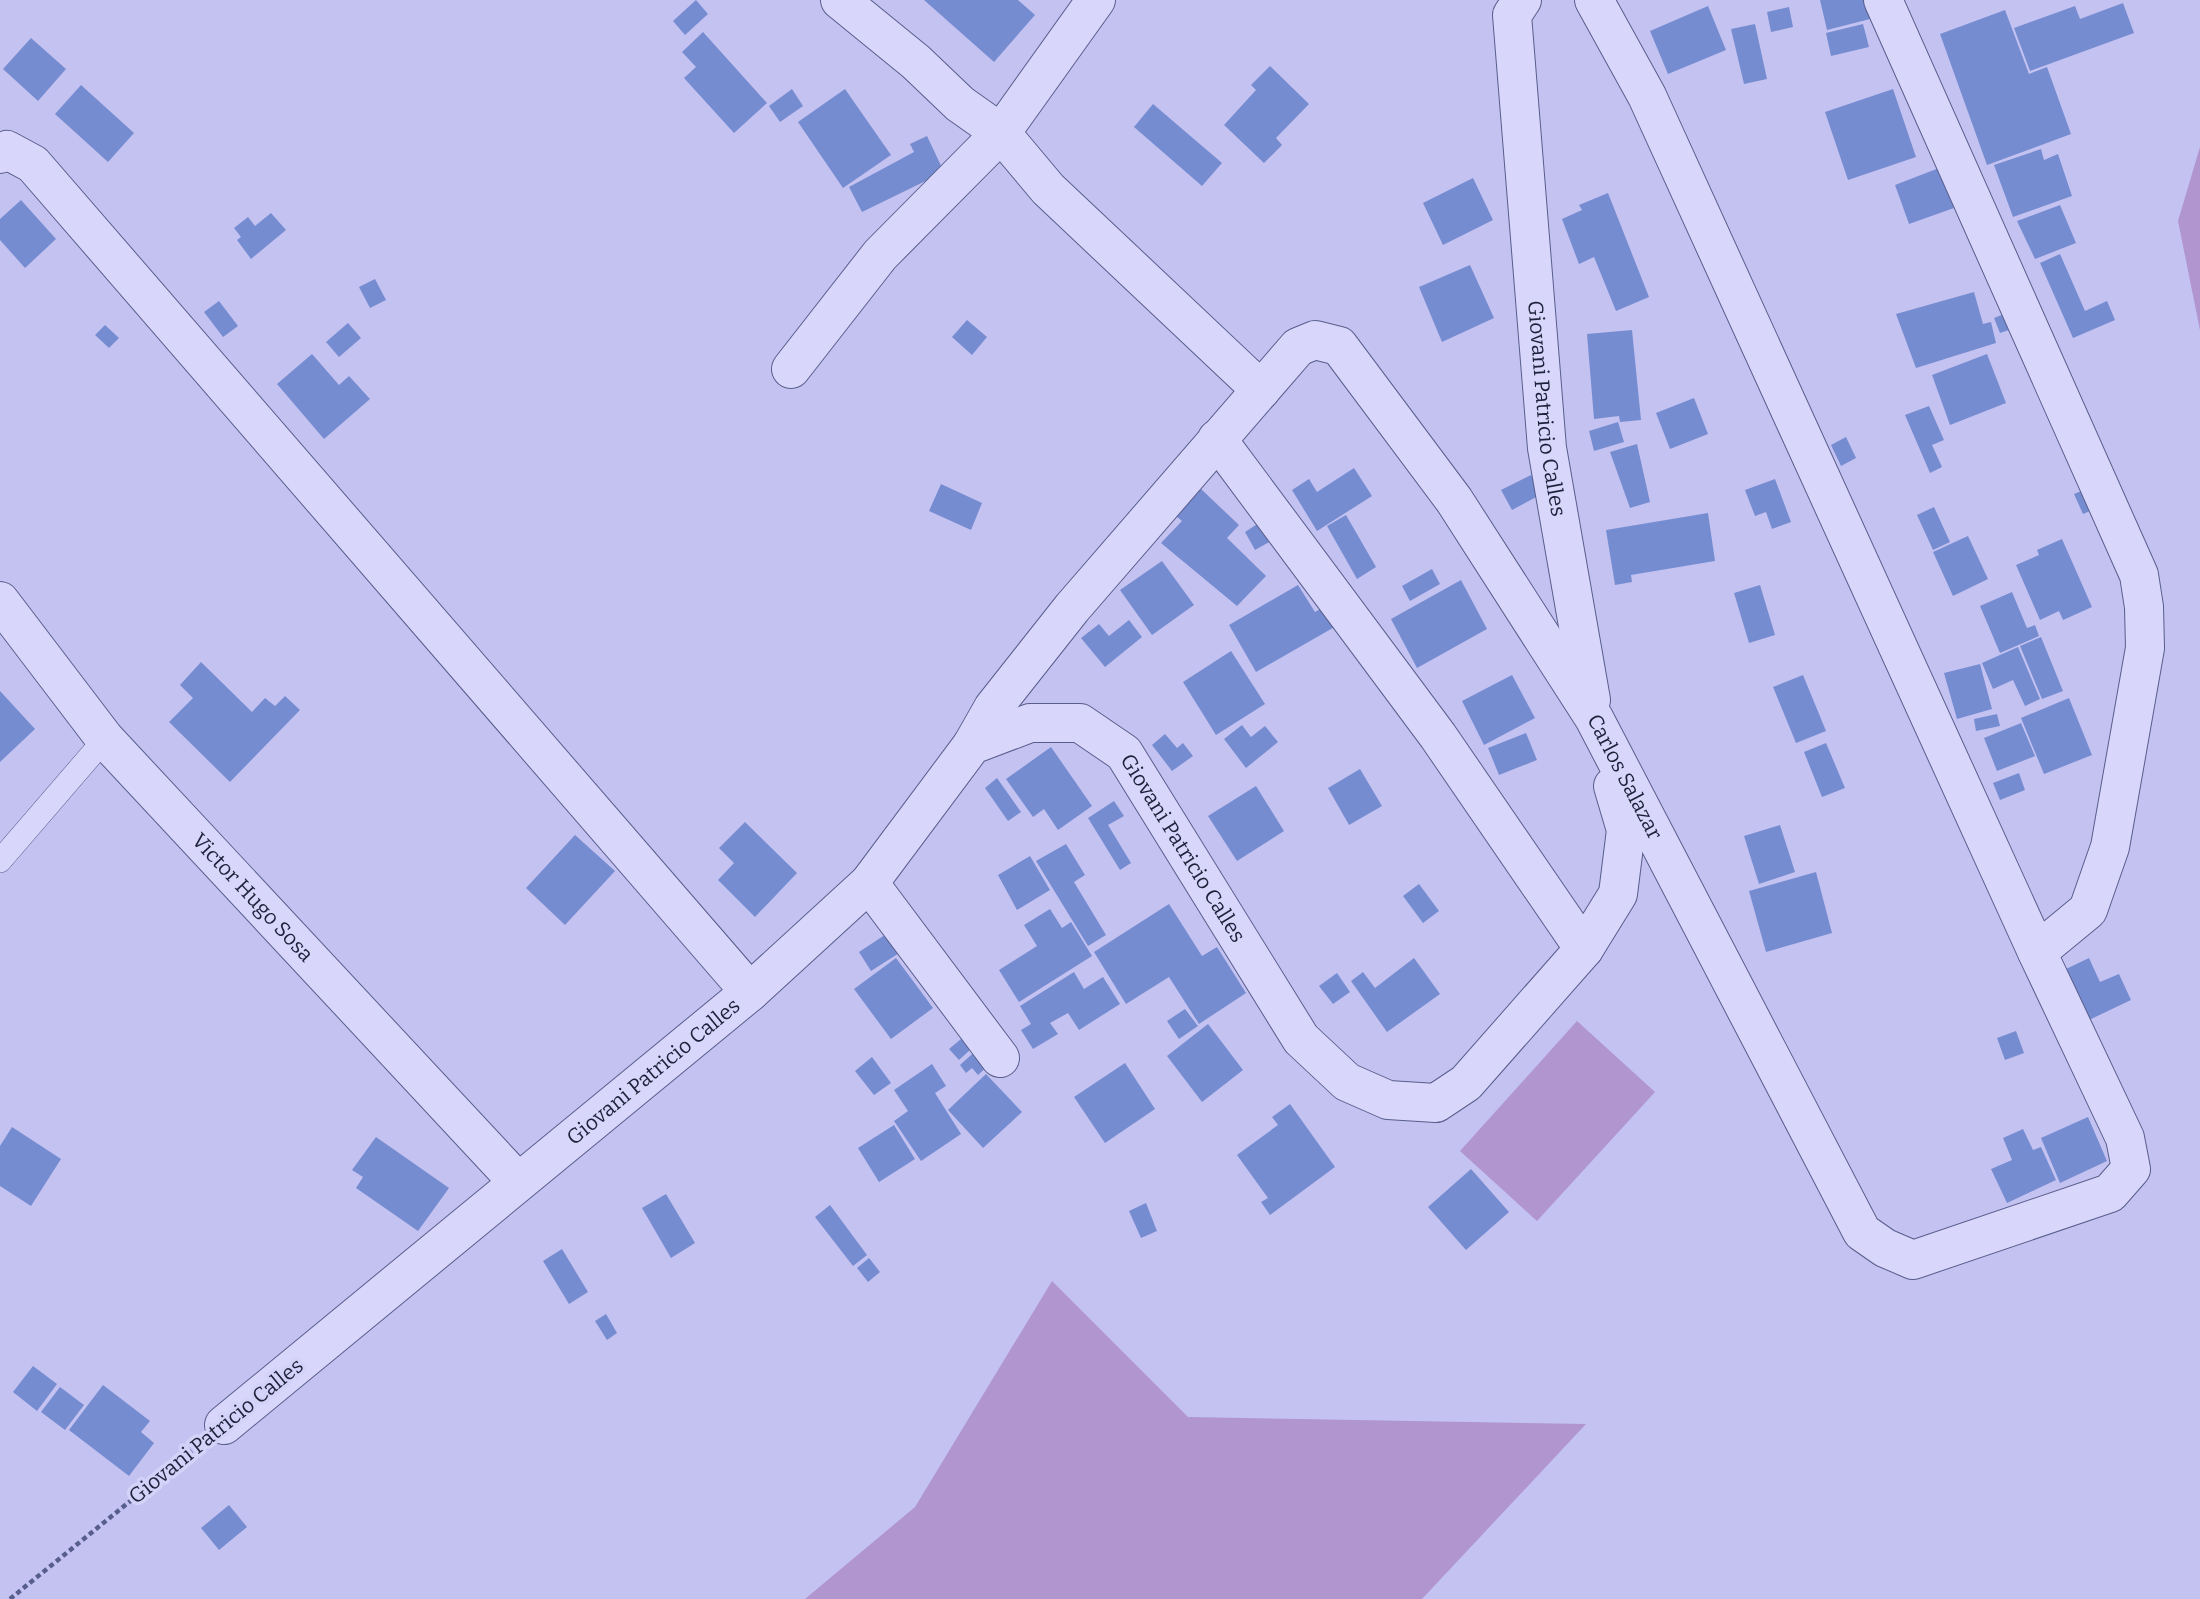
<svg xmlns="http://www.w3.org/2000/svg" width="2200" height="1599" font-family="Bitter,serif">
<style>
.green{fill:#b095cf}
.building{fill:#768cd1}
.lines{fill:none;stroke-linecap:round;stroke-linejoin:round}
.lane-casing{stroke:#585e8c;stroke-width:24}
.street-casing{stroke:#585e8c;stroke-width:40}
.path{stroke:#585e8c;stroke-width:4.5;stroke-dasharray:5 3.5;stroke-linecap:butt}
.lane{stroke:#d8d6fb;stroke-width:23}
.street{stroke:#d8d6fb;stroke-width:38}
.labels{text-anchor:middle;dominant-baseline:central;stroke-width:7;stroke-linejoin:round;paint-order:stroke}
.street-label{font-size:21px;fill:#1d223b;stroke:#d4d2f8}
</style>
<rect width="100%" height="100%" fill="#c4c2f1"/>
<g class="green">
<polygon points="2200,147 2200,330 2178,221"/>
<polygon points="1577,1021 1655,1092 1537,1221 1460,1151"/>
<polygon points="1052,1281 1188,1417 1586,1424 1422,1599 805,1599 915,1507"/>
</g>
<g class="building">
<polygon points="696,0 708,14 685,35 673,21"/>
<polygon points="924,0 1018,0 1035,15 994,62"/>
<polygon points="1820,0 1865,0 1870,19 1827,30"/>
<polygon points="2123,3 2134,33 2030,71 2014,28 2075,6 2080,19"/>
<polygon points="1708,6 1726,50 1668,74 1650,31"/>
<polygon points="1789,7 1793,27 1771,32 1767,12"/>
<polygon points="2005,10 2029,74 2047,67 2071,134 1987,165 1940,34"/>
<polygon points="1755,24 1767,79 1744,84 1731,29"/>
<polygon points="1863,24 1869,47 1831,56 1826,33"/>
<polygon points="703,32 767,103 734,133 684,78 696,67 682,52"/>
<polygon points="31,38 66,69 38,101 3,69"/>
<polygon points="1270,66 1309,104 1276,138 1282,145 1264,163 1224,125 1256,90 1251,85"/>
<polygon points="81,85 134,133 108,162 55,114"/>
<polygon points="792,89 803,106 780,122 769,106"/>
<polygon points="845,89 891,155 843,188 798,122"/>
<polygon points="1893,89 1916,157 1848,180 1825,112"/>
<polygon points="1153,104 1222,163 1202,186 1134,127"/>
<polygon points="927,136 944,172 862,212 849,187 914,152 910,144"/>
<polygon points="2041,149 2044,160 2058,154 2072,196 2013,217 1994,165"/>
<polygon points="1939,168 1954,208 1909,224 1895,185"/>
<polygon points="1473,178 1493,220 1443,245 1423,203"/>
<polygon points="1608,193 1649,297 1616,311 1594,257 1579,264 1562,219 1582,210 1579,205"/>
<polygon points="21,200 56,239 25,268 0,240 0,219"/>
<polygon points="2060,205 2076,243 2035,259 2017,221"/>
<polygon points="271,213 286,230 251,259 237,240 241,237 234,228 248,217 255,226"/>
<polygon points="2060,254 2085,311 2107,301 2115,320 2073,338 2040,263"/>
<polygon points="1470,265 1494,318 1442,342 1419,287"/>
<polygon points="375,279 386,300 370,308 359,287"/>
<polygon points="1974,292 1983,324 1991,322 1996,343 1916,368 1896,314"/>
<polygon points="219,301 238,326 223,337 204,312"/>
<polygon points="2009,312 2015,328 2000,333 1994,318"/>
<polygon points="967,320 987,337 972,355 952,337"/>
<polygon points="348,323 361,338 339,357 326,342"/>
<polygon points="105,325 119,338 109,348 95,335"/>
<polygon points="1632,330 1641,420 1620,422 1619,416 1594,419 1587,334"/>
<polygon points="312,354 339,385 349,376 370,399 324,439 277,384"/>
<polygon points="1987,354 2006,403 1950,425 1932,375"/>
<polygon points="1694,398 1708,434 1670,449 1656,413"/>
<polygon points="1929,406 1944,440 1932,445 1942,467 1930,473 1905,415"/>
<polygon points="1618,422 1624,442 1594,451 1589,431"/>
<polygon points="1846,437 1856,458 1841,466 1831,445"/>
<polygon points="1637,444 1650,502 1630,508 1610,452"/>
<polygon points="1354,468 1372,496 1317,531 1292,490 1309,479 1317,492"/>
<polygon points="1531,475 1542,494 1512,510 1501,490"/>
<polygon points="1775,479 1791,522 1772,529 1766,512 1755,516 1745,490"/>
<polygon points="941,484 982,503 971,530 929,511"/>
<polygon points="2089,488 2097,508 2083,514 2074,494"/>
<polygon points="1201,489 1239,525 1227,538 1266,576 1237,606 1161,543 1182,521 1176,516"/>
<polygon points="1934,507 1950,542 1933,550 1917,515"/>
<polygon points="1708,513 1715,561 1631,575 1632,582 1615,585 1606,530"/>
<polygon points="1346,515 1376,567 1357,579 1327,526"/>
<polygon points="1262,521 1273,540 1255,550 1245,532"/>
<polygon points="1968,536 1988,579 1953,596 1933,552"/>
<polygon points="2062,539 2092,607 2063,620 2059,611 2040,620 2016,565 2039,555 2037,550"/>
<polygon points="1162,561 1194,605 1152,635 1120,590"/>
<polygon points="1432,569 1440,584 1410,601 1402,586"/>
<polygon points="1461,580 1487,629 1417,668 1391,619"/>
<polygon points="1298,585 1315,612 1327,605 1338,625 1256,672 1229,625"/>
<polygon points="1760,585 1775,635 1749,643 1734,593"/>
<polygon points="2012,592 2027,628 2035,625 2039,636 2000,653 1980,606"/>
<polygon points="1129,620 1142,637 1105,667 1081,638 1099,624 1109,636"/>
<polygon points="2041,637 2063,691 2042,699 2020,646"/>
<polygon points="2018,647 2040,699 2025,706 2013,680 1993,689 1982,663"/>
<polygon points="1231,651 1265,704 1216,735 1183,682"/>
<polygon points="201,662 252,712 265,698 275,706 285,696 300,710 230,782 169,722 193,698 180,685"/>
<polygon points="1980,664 1992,709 1957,719 1944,673"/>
<polygon points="1512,675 1535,718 1484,745 1462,701"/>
<polygon points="1803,675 1826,731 1796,743 1773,687"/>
<polygon points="0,691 35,729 0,762"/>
<polygon points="2069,698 2092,755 2044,774 2021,718"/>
<polygon points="1997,714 2000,726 1976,731 1974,719"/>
<polygon points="2021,723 2035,756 1997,771 1984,738"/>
<polygon points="1242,725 1251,737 1265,726 1278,742 1246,768 1224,739"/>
<polygon points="1526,733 1537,760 1499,775 1488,748"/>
<polygon points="1165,734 1177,748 1183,743 1193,756 1172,771 1152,745"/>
<polygon points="1826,743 1845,788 1822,797 1804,752"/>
<polygon points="1051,747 1092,806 1058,830 1044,809 1033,817 1006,779"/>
<polygon points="1360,769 1382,806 1349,825 1328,788"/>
<polygon points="2019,773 2025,790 2000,800 1993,783"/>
<polygon points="997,778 1021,812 1008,821 985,788"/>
<polygon points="1256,786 1284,831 1237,861 1208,816"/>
<polygon points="1114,801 1124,816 1108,825 1131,863 1120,870 1088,818"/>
<polygon points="745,822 797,873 755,917 718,880 734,863 719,848"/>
<polygon points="1780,825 1795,872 1759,884 1744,836"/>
<polygon points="575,835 615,871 565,925 526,888"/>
<polygon points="1066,844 1085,875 1074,882 1106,935 1088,946 1036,861"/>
<polygon points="1030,856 1050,890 1017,910 998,875"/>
<polygon points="1816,872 1832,933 1766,952 1749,891"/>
<polygon points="1419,884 1439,911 1423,923 1403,896"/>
<polygon points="1169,904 1202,956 1217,947 1246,993 1199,1024 1169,977 1126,1004 1094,952"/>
<polygon points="1050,909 1062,928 1071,922 1092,956 1019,1002 999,970 1037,946 1024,925"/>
<polygon points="894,929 907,948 871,971 859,952"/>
<polygon points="896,958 933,1008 891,1039 854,989"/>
<polygon points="1414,958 1440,994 1387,1032 1351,981 1363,972 1375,988"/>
<polygon points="2089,958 2100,982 2119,974 2131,1000 2089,1020 2066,969"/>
<polygon points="1074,972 1084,989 1103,977 1120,1004 1079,1030 1068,1013 1050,1023 1058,1034 1033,1049 1021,1030 1031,1024 1020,1006"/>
<polygon points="1337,973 1350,992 1333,1004 1319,986"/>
<polygon points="1185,1009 1198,1026 1179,1039 1167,1021"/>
<polygon points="1208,1024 1243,1070 1202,1102 1167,1056"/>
<polygon points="2016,1031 2024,1053 2005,1060 1997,1038"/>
<polygon points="961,1039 971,1049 959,1060 949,1049"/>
<polygon points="980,1047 993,1061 978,1075 972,1068 966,1073 960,1065"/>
<polygon points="872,1057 891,1083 874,1095 855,1071"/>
<polygon points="1125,1063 1155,1109 1105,1143 1074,1097"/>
<polygon points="932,1064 946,1086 935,1093 961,1134 921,1161 894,1121 908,1111 894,1090"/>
<polygon points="986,1074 1022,1112 983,1148 948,1110"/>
<polygon points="1290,1104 1335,1167 1270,1215 1261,1202 1268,1198 1237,1155 1278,1125 1272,1117"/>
<polygon points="2088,1117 2107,1161 2060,1183 2041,1138"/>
<polygon points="894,1125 915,1159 879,1182 858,1148"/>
<polygon points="12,1127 61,1159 31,1206 0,1186 0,1146"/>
<polygon points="2023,1129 2033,1150 2041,1147 2056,1180 2007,1203 1991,1169 2012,1160 2003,1138"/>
<polygon points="376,1137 449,1188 418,1231 356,1188 363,1177 352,1170"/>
<polygon points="1471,1169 1509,1212 1466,1250 1428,1207"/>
<polygon points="666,1194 695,1243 671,1258 642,1208"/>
<polygon points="1146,1203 1157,1231 1141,1238 1129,1211"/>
<polygon points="830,1205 867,1255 853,1266 815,1217"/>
<polygon points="562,1249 588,1292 569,1304 543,1261"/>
<polygon points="869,1258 880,1272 868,1282 857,1268"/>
<polygon points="606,1314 617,1333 607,1340 595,1321"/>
<polygon points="33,1366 57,1384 37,1411 13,1392"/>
<polygon points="103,1385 150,1421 141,1432 154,1443 129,1476 69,1430"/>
<polygon points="60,1387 84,1405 65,1430 41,1412"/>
<polygon points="229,1505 247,1527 219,1550 201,1528"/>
</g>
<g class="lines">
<defs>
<polyline id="lane" points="0,861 105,739"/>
<g id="street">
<polyline points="840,0 916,62 960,104 1001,133 1048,189 1261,390"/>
<path id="s1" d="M1522 0 1512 15 1547 448 1591 700"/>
<polyline points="1883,0 2139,575 2144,607 2145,648 2110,847 2088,910 2037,952"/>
<polyline points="0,154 7,150 33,164 750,992"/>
<polyline points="791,369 880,255 1001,133 1096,0"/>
<polyline points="1217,439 1438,736 1584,949"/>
<path id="s2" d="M0 601 105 739 518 1182"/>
<path id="s3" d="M972 745 993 708 1072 608 1298 347 1315 340 1339 346 1454 500 1594 718 1862 1232 1885 1248 1913 1260 2110 1193 2131 1169 2125 1138 2037 952 1647 96 1594 0"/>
<polyline points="869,883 1000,1058"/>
<path id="s4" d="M224 1425 750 992 869 883 972 745 1030 723H1080L1124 753 1301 1039 1347 1082 1388 1100 1436 1103 1466 1083 1584 949 1618 894 1626 830 1613 786"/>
</g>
</defs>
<use href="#lane" class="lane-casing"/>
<use href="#street" class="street-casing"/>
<polyline class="path" points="10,1599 193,1450"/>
<use href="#lane" class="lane"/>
<use href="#street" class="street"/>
</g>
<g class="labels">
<g class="street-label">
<text stroke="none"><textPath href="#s1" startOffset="413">Giovani Patricio Calles</textPath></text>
<text stroke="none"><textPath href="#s3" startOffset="1076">Carlos Salazar</textPath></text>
<text stroke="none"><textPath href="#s4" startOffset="1292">Giovani Patricio Calles</textPath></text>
<text stroke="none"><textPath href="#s2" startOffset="390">Victor Hugo Sosa</textPath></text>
<text stroke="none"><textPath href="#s4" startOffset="556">Giovani Patricio Calles</textPath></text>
<text transform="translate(216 1431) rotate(-39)">Giovani Patricio Calles</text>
</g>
</g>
</svg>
